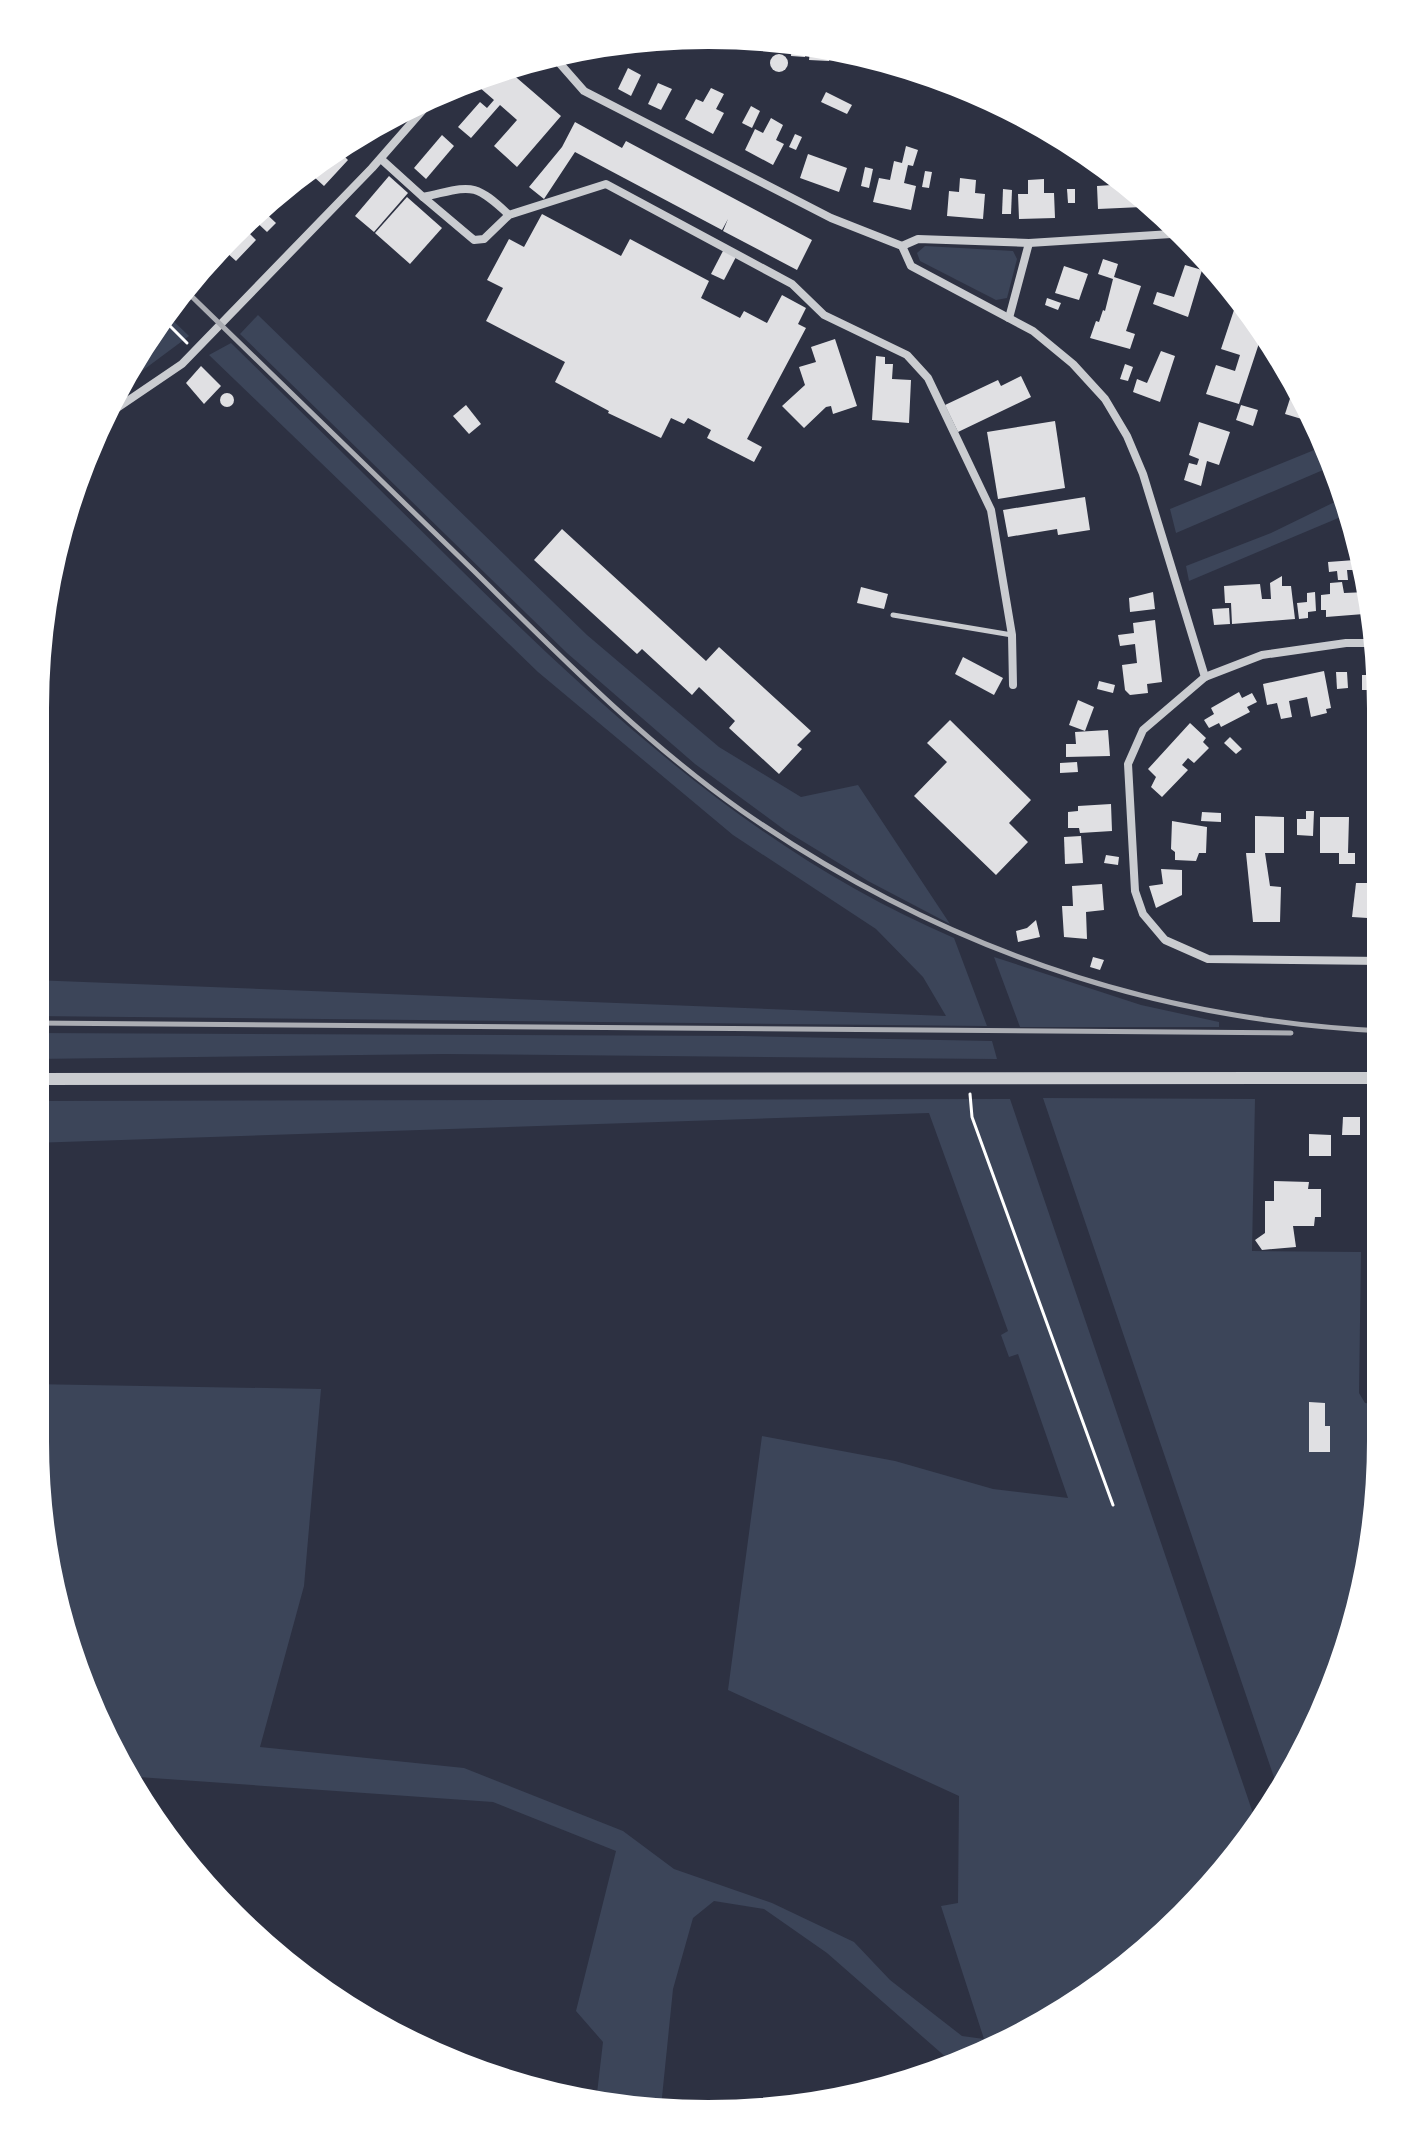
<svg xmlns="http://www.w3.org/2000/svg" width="1416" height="2149" font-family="Figtree,sans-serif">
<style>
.green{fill:#3c4559}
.building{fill:#e0e0e3}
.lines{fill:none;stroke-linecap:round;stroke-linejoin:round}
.path{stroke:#fff;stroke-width:3}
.service{stroke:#caccd0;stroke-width:5}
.minor{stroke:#caccd0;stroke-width:8}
.tertiary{stroke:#caccd0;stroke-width:12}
.rail{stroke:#abadb3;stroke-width:5}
.rim{fill:none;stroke:#fff;stroke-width:10}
</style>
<rect width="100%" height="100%" fill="#2d3142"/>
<g class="green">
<polygon points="925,246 1013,251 1017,259 1007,298 996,300 920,261 917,253"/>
<polygon points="164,312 189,336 107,397"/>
<polygon points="258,315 587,635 719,747 801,797 858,785 950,924 868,881 786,831 695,764 567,653 240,334"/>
<path d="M231 343C307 417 383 493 459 568 607 714 760 855 954 938L987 1026 33 1016V980L946 1016 923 977 876 929 733 835 538 672 209 355Z"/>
<polygon points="1329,444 1337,464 1176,533 1170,509"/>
<polygon points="1349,495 1355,511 1189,581 1186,566 1271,533"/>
<polygon points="994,957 1141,1005 1219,1022 1219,1027 1020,1027"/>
<polygon points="33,1033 742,1036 992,1041 997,1059 444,1054 33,1059"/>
<polygon points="1043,1098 1255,1099 1252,1251 1361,1252 1359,1393 1365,1403 1381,1405 1380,1530 1316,1740 1280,1795"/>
<polygon points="1010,1099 1258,1828 1217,1888 1047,2028 956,2066 827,1953 764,1909 714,1901 693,1918 673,1989 660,2117 596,2102 603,2042 576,2011 616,1851 493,1802 124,1776 66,1658 30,1441 30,1384 321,1389 304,1586 260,1747 464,1768 623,1831 674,1869 772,1903 854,1942 890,1980 962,2036 984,2039 941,1906 958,1903 959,1796 728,1690 762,1436 895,1461 993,1489 1068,1498 1018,1354 1009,1357 1001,1335 1008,1331 929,1113 32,1143 32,1101"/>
</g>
<g class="building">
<polygon points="792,36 807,38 805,57 791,56"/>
<polygon points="810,51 830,52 829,61 809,60"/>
<circle cx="779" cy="63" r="9"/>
<polygon points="502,65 561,116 517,167 494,146 517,120 500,105 471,138 458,127 480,102 487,108 494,100 471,80 477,74"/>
<polygon points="628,68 641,75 631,96 618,89"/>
<polygon points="658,83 672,89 661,110 648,104"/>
<polygon points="711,88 724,94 716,109 724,113 713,134 685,119 696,99 703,102"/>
<polygon points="826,92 852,105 847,114 821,102"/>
<polygon points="751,106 760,111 752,128 742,123"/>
<polygon points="393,109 397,112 375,138 363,128"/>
<polygon points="771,118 783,125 776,140 784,144 773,165 745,150 755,129 763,133"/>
<polygon points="575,122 622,148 626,141 812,240 797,270 723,231 728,219 722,230 575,152 544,199 529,187 562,147"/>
<polygon points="795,134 802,137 796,150 789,147"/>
<polygon points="442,135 454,146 426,179 414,168"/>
<polygon points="906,146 918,150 913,166 908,165 904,183 916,186 911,210 873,202 879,178 890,180 894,161 902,163"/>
<polygon points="338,150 348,160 324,186 302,166 315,158 323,166"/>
<polygon points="808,154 847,168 839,192 800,178"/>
<polygon points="865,167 873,169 869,188 861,186"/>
<polygon points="925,171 932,172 929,188 922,187"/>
<polygon points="1111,171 1124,176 1125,184 1140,188 1142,207 1098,209 1097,186 1112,185"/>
<polygon points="389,176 408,193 374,232 355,216"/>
<polygon points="960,178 976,180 975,193 985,194 983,219 947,216 949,191 959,192"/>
<polygon points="1044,179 1044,193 1054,193 1055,218 1019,219 1018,194 1028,194 1028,180"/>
<polygon points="1003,189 1012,190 1011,214 1002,214"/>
<polygon points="1067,189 1075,189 1075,203 1068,203"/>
<polygon points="407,197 442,228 410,264 375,233"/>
<polygon points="260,208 276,223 267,232 251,217"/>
<polygon points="542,214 621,256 630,239 709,281 701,298 740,318 744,311 767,323 782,295 806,308 798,324 806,328 747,439 762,447 754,462 707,438 711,430 688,418 684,424 671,418 661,438 608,413 609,411 555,382 565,362 486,321 503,288 487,280 509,239 524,247"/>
<polygon points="239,223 256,240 236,261 226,252 222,257 212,248"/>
<polygon points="724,249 737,255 724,280 711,274"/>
<polygon points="1103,259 1118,264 1114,277 1141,286 1126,331 1135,334 1130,349 1090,338 1096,321 1099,322 1103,310 1105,311 1113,279 1098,274"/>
<polygon points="1185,265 1202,270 1188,317 1153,304 1157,292 1174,297"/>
<polygon points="1064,266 1088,274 1079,300 1055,293"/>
<polygon points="1243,292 1252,305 1247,318 1265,325 1239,404 1206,394 1216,365 1235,371 1240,355 1221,349 1238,298 1241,299"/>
<polygon points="1047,298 1061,303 1058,310 1045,305"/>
<polygon points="835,339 857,406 833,414 831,406 826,407 804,428 782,406 805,385 799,367 816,362 811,347"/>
<polygon points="1161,351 1175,356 1160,402 1133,392 1137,379 1147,383"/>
<polygon points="876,356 885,357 885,364 893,364 892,379 911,380 909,423 872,420"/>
<polygon points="1125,364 1133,367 1128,381 1120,379"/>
<polygon points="201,366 221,386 204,404 186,383"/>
<polygon points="1021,376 1031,397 958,432 945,405 998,380 1001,386"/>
<polygon points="1297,377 1316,409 1315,423 1285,414"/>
<circle cx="227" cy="400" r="7"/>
<polygon points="466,405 481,424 469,434 453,416"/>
<polygon points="1241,405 1258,410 1253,426 1236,420"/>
<polygon points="1055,421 1065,488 998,499 987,432"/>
<polygon points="1199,422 1230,432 1219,465 1207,461 1201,486 1184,480 1189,463 1197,465 1199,459 1189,455"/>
<polygon points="1085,497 1090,530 1058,535 1057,529 1008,537 1003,510"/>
<polygon points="562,529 706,661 719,647 811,731 797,745 802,749 779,774 729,728 735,721 699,687 692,695 642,649 637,654 534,560"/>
<polygon points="1355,560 1356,570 1347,570 1348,580 1338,580 1337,571 1329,572 1328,562"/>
<polygon points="1282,576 1282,586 1291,586 1295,619 1232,624 1231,603 1225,603 1224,586 1260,584 1262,599 1271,599 1270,583"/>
<polygon points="1342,582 1344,593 1367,592 1368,607 1364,607 1364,614 1326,617 1326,610 1321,610 1321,595 1330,594 1330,583"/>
<polygon points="861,587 888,594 884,609 857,603"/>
<polygon points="1153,592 1155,609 1130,612 1129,598"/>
<polygon points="1315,592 1316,611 1308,612 1308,618 1299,619 1297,603 1307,602 1307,593"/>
<polygon points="1229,608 1230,624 1214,625 1212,609"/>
<polygon points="1155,620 1162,682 1147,684 1148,693 1130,695 1125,690 1122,665 1137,663 1135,644 1120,646 1118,635 1134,633 1133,623"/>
<polygon points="963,657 1003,678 994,695 955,674"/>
<polygon points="1367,668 1385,668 1384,690 1362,690 1362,675 1366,675"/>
<polygon points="1324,671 1331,708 1326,709 1327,713 1311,717 1307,697 1289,701 1292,717 1281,719 1277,703 1267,705 1263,684"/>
<polygon points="1336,672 1347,672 1348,688 1337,689"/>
<polygon points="1099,681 1115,685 1113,693 1097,689"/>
<polygon points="1239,692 1242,698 1252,693 1257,702 1247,707 1250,712 1221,727 1219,723 1209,728 1204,720 1214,714 1211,708"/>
<polygon points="1078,700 1094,707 1085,731 1069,725"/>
<polygon points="1381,704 1384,704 1384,730 1374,730 1372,713 1381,713"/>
<polygon points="950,720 1031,800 1009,823 1028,842 996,875 914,796 947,762 927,743"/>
<polygon points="1190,723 1206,738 1203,742 1209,748 1194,763 1188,758 1182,765 1188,770 1162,797 1151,787 1156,777 1148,769"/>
<polygon points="1108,730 1110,756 1066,757 1066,744 1076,744 1075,732"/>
<polygon points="1230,737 1242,749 1236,754 1224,743"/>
<polygon points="1077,762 1078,772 1060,773 1060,763"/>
<polygon points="1111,804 1112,831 1080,833 1079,828 1068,828 1068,812 1078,811 1078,806"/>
<polygon points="1306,811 1314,811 1313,836 1297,835 1297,819 1306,819"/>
<polygon points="1376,811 1384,811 1384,848 1372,848"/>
<polygon points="1202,812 1221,813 1221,822 1201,821"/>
<polygon points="1255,816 1284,817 1284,853 1265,853 1270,886 1281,887 1280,922 1253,922 1246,853 1255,853"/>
<polygon points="1320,817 1349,817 1348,853 1355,853 1355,864 1339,864 1339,853 1320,853"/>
<polygon points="1172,821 1207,827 1206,853 1199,853 1196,861 1175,860 1175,852 1171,849"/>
<polygon points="1081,836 1083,863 1065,864 1064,837"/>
<polygon points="1106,855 1119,857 1118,865 1104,863"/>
<polygon points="1161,869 1182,870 1182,895 1156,908 1149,886 1163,884"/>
<polygon points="1356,883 1383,883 1383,919 1352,917"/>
<polygon points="1102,884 1104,910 1086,912 1087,939 1064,937 1062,906 1073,906 1072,886"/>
<polygon points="1036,920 1040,937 1018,942 1016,931 1027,928"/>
<polygon points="1093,957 1104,960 1100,970 1090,967"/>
<polygon points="1370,997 1383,999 1383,1011 1369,1009"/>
<polygon points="1343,1117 1360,1117 1360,1135 1342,1135"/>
<polygon points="1309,1134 1331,1135 1331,1156 1309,1156"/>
<polygon points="1274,1181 1309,1182 1308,1189 1321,1189 1321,1217 1315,1217 1314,1226 1293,1226 1296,1247 1262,1250 1255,1240 1265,1233 1265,1201 1274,1201"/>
<polygon points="1309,1402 1325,1403 1325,1426 1330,1426 1330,1452 1309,1452"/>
</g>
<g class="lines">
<g class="path">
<polyline points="161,317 187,343"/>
<polyline points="150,334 157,335 169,324"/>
<polyline points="970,1094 972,1117 1113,1505"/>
</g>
<polyline class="service" points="893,615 1012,635"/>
<g class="minor">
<polyline points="548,50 584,91 831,218 902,246 911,266 1033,331 1073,364 1105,399 1127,436 1143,474 1205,677"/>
<polyline points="381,159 423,197"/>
<path d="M509 215C472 180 471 187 423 197L474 240 484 239 509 215 606 184 792 284 824 315 907 355 928 378 991 510 1012 635 1013 685"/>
<polyline points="902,246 918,239 1029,243 1187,233"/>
<polyline points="1009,318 1029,243"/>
<polyline points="95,423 182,364 372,168 443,87"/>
<polyline points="1381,643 1346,643 1262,655 1205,677 1143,730 1128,764 1135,891 1143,914 1165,940 1208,959 1383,961"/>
<polyline points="1378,1078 1376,1384 1381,1387"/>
</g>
<polyline class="tertiary" points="33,1079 1382,1078"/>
<g class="rail">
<path d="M181 286C279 382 377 477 475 572 559 655 644 742 742 811 935 945 1148 1020 1383 1031"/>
<polyline points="33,1023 1291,1033"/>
</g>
</g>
<path d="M0 0H1416V2149H0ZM708 44H708A664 664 0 0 1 1372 708V1441A664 664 0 0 1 708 2105H708A664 664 0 0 1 44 1441V708A664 664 0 0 1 708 44Z" fill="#fff" fill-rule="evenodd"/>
<path class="rim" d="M708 44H708A664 664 0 0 1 1372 708V1441A664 664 0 0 1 708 2105H708A664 664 0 0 1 44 1441V708A664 664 0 0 1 708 44Z"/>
</svg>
